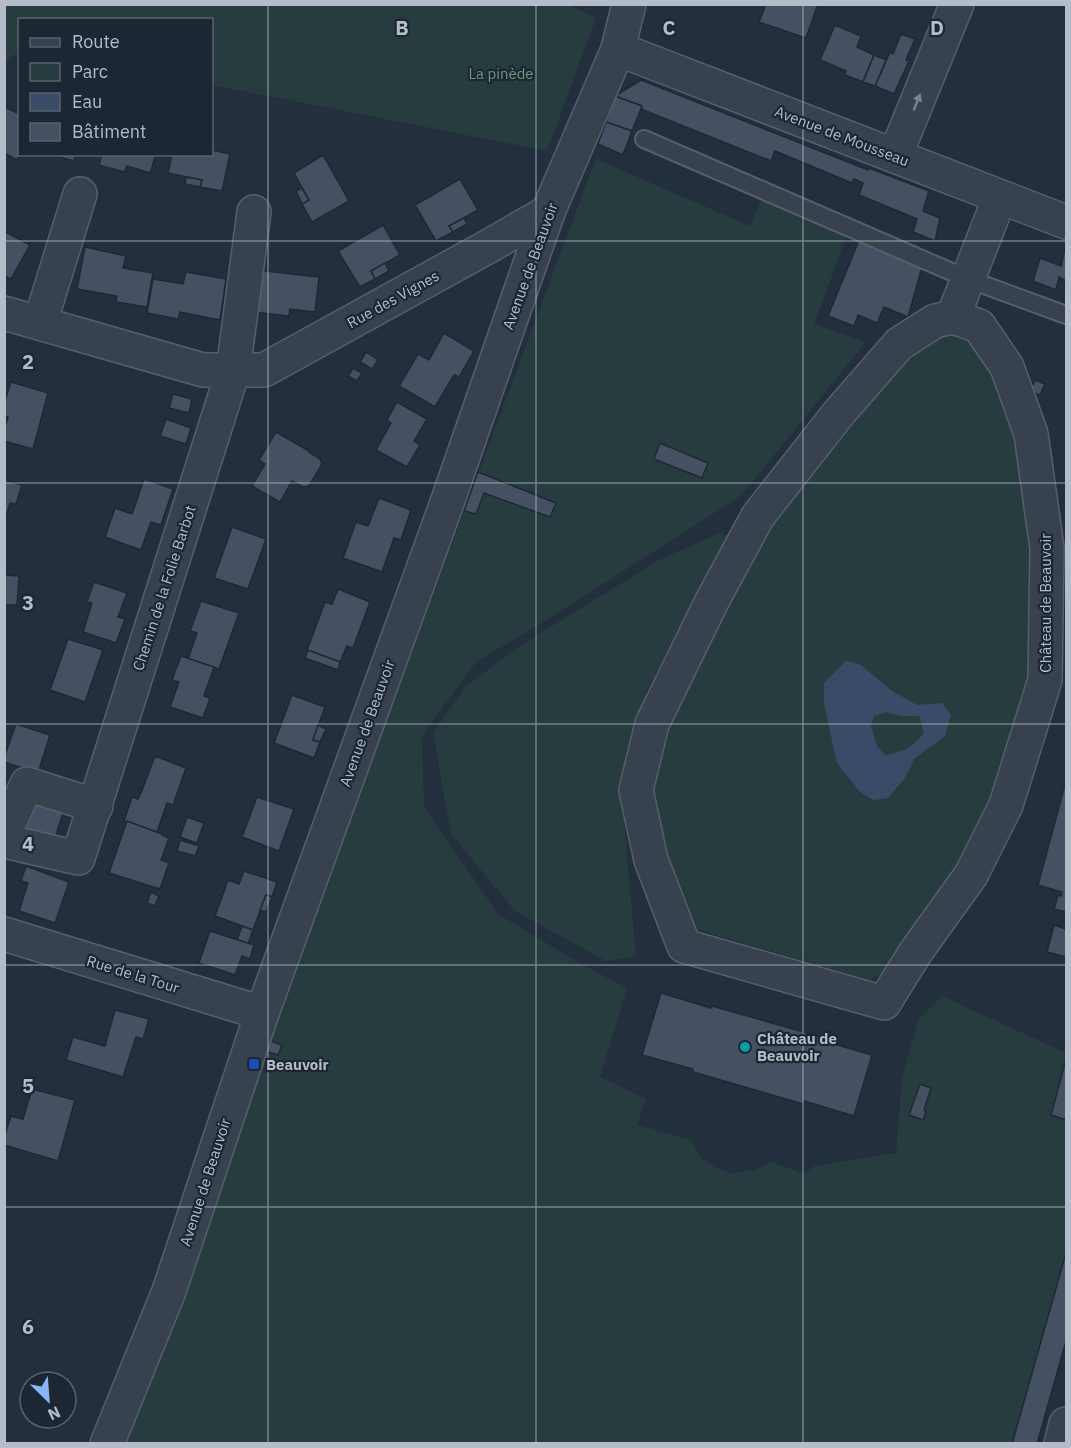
<svg xmlns="http://www.w3.org/2000/svg" width="1071" height="1448" font-family="'IBM Plex Sans',sans-serif">
<style>
.green{fill:#263c3f}
.water{fill:#394c67;fill-rule:evenodd}
.building{fill:#455162;stroke:#1f2835;stroke-width:1.5}
.lines{fill:none;stroke-linecap:round;stroke-linejoin:round}
.lane-casing{stroke:#565f6c;stroke-width:20}
.street-casing{stroke:#565f6c;stroke-width:36}
.lane{stroke:#38414e;stroke-width:16}
.street{stroke:#38414e;stroke-width:33}
.oneway{fill:#7c8592}
.grid{fill:none;stroke:#b4bcc9;stroke-width:1.5;stroke-opacity:0.55}
.culture-dot{fill:#0f9aa8;stroke:#1d2633;stroke-width:2}
.transit-dot{fill:#1a4fb4;stroke:#1d2633;stroke-width:2}
.labels{text-anchor:middle;dominant-baseline:central;stroke-width:4.5;stroke-linejoin:round;paint-order:stroke}
.park-label{font-size:15px;fill:#6b9a76;stroke:#1d2633}
.street-label{font-size:15px;fill:#b4bcc9;stroke:#1d2633}
.poi-label{font-size:15px;font-weight:bold;fill:#b4bcc9;stroke:#1d2633;text-anchor:start}
.grid-label{font-size:20px;text-anchor:middle;font-weight:bold;fill:#b4bcc9;stroke:#1d2633;stroke-width:4.5;stroke-linejoin:round;paint-order:stroke}
</style>
<rect width="100%" height="100%" fill="#242f3e"/>
<g class="green">
<polygon points="567,4 596,18 547,151 212,85 212,20 20,20 19,52 5,61 5,5"/>
<path d="M596 159 750 226 762 198 847 235 814 324 866 342 741 496 540 624 476 662 422 736 424 807 498 914 581 964 627 988 600 1077 646 1099 637 1125 691 1140 701 1158 713 1166 729 1173 756 1170 772 1162 804 1174 814 1166 896 1153 902 1079 918 1020 942 996 1066 1053V1059L1051 1115 1066 1120V1253L1012 1443 123 1444C278 1014 435 586 596 159Z"/>
<polygon points="979,326 1031,434 1045,680 1006,805 915,953 870,980 689,927 651,860 652,724 712,601 899,344"/>
<polygon points="720,533 730,536 729,545 702,582 646,693 622,773 627,856 636,956 606,961 515,911 451,834 433,733 466,686 523,644 659,560"/>
</g>
<path class="water" d="M846 661 861 665 892 691 917 705 942 703 951 715 945 736 914 759 905 778 888 798 873 800 859 791 837 763 824 704V683ZM886 712 900 716H919L924 733C913 747 903 752 885 755L877 746 871 726 874 716Z"/>
<g class="building">
<polygon points="766,4 818,4 806,38 759,22"/>
<polygon points="835,25 861,36 857,47 874,55 863,82 845,75 846,71 820,60"/>
<polygon points="901,34 915,39 906,60 909,61 894,94 875,86 890,52 893,54"/>
<polygon points="874,55 886,60 875,86 863,82"/>
<polygon points="641,80 868,170 869,168 929,191 923,211 940,218 935,241 913,232 917,219 859,195 863,183 854,179 852,183 775,151 771,161 641,109 642,106 615,96"/>
<polygon points="615,96 642,106 632,131 606,122"/>
<polygon points="4,107 20,114 20,154 17,160 4,153"/>
<polygon points="606,122 632,131 623,155 598,144"/>
<polygon points="212,150 230,154 222,191 200,187 202,180 168,173 172,154 212,154"/>
<polygon points="48,154 76,154 74,161"/>
<polygon points="102,154 156,154 150,173 127,166 124,172 99,165"/>
<polygon points="323,155 349,201 312,222 302,204 309,200 294,173"/>
<polygon points="186,177 202,180 200,187 185,184"/>
<polygon points="460,179 478,210 449,226 453,232 436,241 415,205"/>
<polygon points="302,188 309,200 302,204 296,191"/>
<polygon points="464,218 467,224 453,232 449,226"/>
<polygon points="383,225 400,255 371,271 375,279 360,287 338,251"/>
<polygon points="4,231 30,245 11,279 4,276"/>
<polygon points="859,240 922,267 908,317 884,307 877,323 858,315 854,326 828,316"/>
<polygon points="1066,245 1066,281 1059,277 1056,290 1033,281 1040,258 1061,266"/>
<polygon points="85,247 126,256 123,268 153,273 147,307 116,302 117,296 77,289"/>
<polygon points="385,263 389,271 375,279 371,271"/>
<polygon points="256,270 319,277 315,312 290,309 289,316 251,312"/>
<polygon points="186,272 226,279 220,320 180,312 178,319 147,313 153,279 183,284"/>
<polygon points="444,333 474,351 459,377 454,375 435,407 399,386 418,354 429,360"/>
<polygon points="366,352 378,360 372,369 360,362"/>
<polygon points="353,368 362,373 357,381 348,376"/>
<polygon points="1035,380 1045,384 1040,395 1030,391"/>
<polygon points="11,382 48,393 33,449 4,441 4,430 8,417 4,416 4,404"/>
<polygon points="173,394 192,399 189,413 169,408"/>
<polygon points="397,402 427,419 414,441 420,445 407,467 376,450 391,423 387,420"/>
<polygon points="166,419 191,428 186,444 160,436"/>
<polygon points="276,432 309,451 309,452 320,459 322,464 309,486 303,487 292,481 280,502 252,486 265,464 259,460"/>
<polygon points="660,443 708,463 702,478 654,459"/>
<polygon points="478,472 556,503 550,517 484,493 476,514 464,511"/>
<polygon points="144,479 173,489 161,525 151,522 141,550 105,537 115,508 132,514"/>
<polygon points="4,480 22,485 16,504 10,503 4,523"/>
<polygon points="379,498 411,510 401,540 394,538 382,572 343,558 356,522 368,526"/>
<polygon points="232,527 266,539 248,589 214,578"/>
<polygon points="4,575 19,576 17,605 4,605"/>
<polygon points="94,582 127,593 118,617 125,619 116,643 83,632 92,603 87,602"/>
<polygon points="338,589 370,602 353,648 347,646 340,662 307,650 325,602 332,604"/>
<polygon points="201,601 239,613 219,669 188,659 197,633 190,631"/>
<polygon points="68,639 103,650 85,702 50,690"/>
<polygon points="308,650 340,662 338,670 305,658"/>
<polygon points="181,656 214,667 204,696 210,698 203,718 170,707 179,682 172,680"/>
<polygon points="292,695 325,707 313,740 320,742 314,758 274,743"/>
<polygon points="16,724 50,735 38,773 4,762 4,758"/>
<polygon points="318,725 326,729 320,742 313,740"/>
<polygon points="155,756 186,768 173,805 167,803 157,832 124,821 132,797 138,799 141,793"/>
<polygon points="1066,781 1066,912 1054,909 1058,895 1061,896 1062,892 1038,885"/>
<polygon points="257,797 294,809 279,851 242,837"/>
<polygon points="34,804 63,813 54,841 25,831"/>
<polygon points="187,817 204,823 197,843 180,837"/>
<polygon points="127,821 162,834 162,835 169,838 161,860 169,863 160,889 109,873"/>
<polygon points="180,840 199,846 195,856 177,851"/>
<polygon points="26,866 69,882 55,923 19,911 28,883 21,881"/>
<polygon points="244,871 277,882 272,897 266,895 253,930 215,916 228,880 239,884"/>
<polygon points="151,892 159,896 155,906 147,903"/>
<polygon points="266,895 272,897 266,912 260,910"/>
<polygon points="1054,925 1066,929 1066,957 1047,952"/>
<polygon points="242,926 253,930 248,944 237,940"/>
<polygon points="210,931 254,945 250,959 242,956 235,975 199,963"/>
<polygon points="661,993 711,1008 712,1006 821,1037 820,1040 872,1055 854,1116 804,1101 803,1104 693,1072 693,1069 642,1055"/>
<polygon points="115,1010 149,1019 143,1039 136,1037 123,1077 66,1060 73,1037 105,1046"/>
<polygon points="268,1040 282,1045 278,1055 264,1051"/>
<polygon points="1066,1059 1066,1120 1051,1115"/>
<polygon points="920,1084 931,1088 924,1110 926,1111 923,1120 909,1115"/>
<polygon points="32,1089 75,1100 58,1161 4,1145 4,1138 11,1116 23,1119"/>
<polygon points="1066,1253 1066,1341 1037,1444 1012,1444"/>
</g>
<g class="lines">
<defs>
<polyline id="lane" points="644,139 968,279 1066,315"/>
<g id="street">
<polyline points="618,49 1066,222"/>
<polyline points="895,156 957,4"/>
<polyline points="4,313 203,370 264,370 489,246 548,212"/>
<polygon points="953,317 979,326 1007,367 1031,434 1047,548 1045,680 1006,805 971,875 915,953 884,1003 684,946 651,860 636,790 652,724 712,601 758,516 838,414 899,344 935,321"/>
<polyline points="953,317 1000,197"/>
<polyline points="40,323 80,194"/>
<polyline points="4,834 27,784 96,806"/>
<polyline points="4,841 78,858 233,371 254,212"/>
<polyline points="4,934 262,1013"/>
<polyline points="107,1444 169,1291 262,1013 448,500 548,212 618,49 629,4"/>
<polyline points="1061,1444 1066,1424"/>
</g>
</defs>
<use href="#lane" class="lane-casing"/>
<use href="#street" class="street-casing"/>
<use href="#lane" class="lane"/>
<use href="#street" class="street"/>
</g>
<defs><path id="oneway-solid" d="M-6-.8H1V-3.2L6.5 0L1 3.2V.8H-6Z" transform="scale(1.5)"/></defs>
<use class="oneway" href="#oneway-solid" transform="translate(917 102) rotate(-68)"/>
<path class="grid" d="M268 4V1444M536 4V1444M803 4V1444M4 241H1066M4 483H1066M4 724H1066M4 965H1066M4 1207H1066"/>
<circle class="culture-dot" cx="745" cy="1047" r="6"/>
<rect class="transit-dot" x="248" y="1058" width="12" height="12" rx="3"/>
<g class="labels">
<g class="park-label">
<text x="501" y="73">La pinède</text>
</g>
<g class="street-label">
<text transform="translate(842 136) rotate(21)">Avenue de Mousseau</text>
<text transform="translate(530 266) rotate(-70)">Avenue de Beauvoir</text>
<text transform="translate(393 299) rotate(-29)">Rue des Vignes</text>
<text transform="translate(164 588) rotate(-72)">Chemin de la Folie Barbot</text>
<text transform="translate(1045 603) rotate(-90)">Château de Beauvoir</text>
<text transform="translate(367 723) rotate(-70)">Avenue de Beauvoir</text>
<text transform="translate(133 974) rotate(17)">Rue de la Tour</text>
<text transform="translate(205 1182) rotate(-72)">Avenue de Beauvoir</text>
</g>
<g class="poi-label">
<text x="757" y="1038">Château de<tspan x="757" dy="17">Beauvoir</tspan></text>
<text x="266" y="1064">Beauvoir</text>
</g>
</g>
<g class="grid-label">
<text x="402" y="35">B</text>
<text x="669" y="35">C</text>
<text x="937" y="35">D</text>
<text x="28" y="369">2</text>
<text x="28" y="610">3</text>
<text x="28" y="851">4</text>
<text x="28" y="1093">5</text>
<text x="28" y="1334">6</text>
</g>
<rect width="1071" height="1448" fill="none" stroke="#b4bcc9" stroke-width="12"/>
<rect x="18" y="18" width="195" height="138" fill="#1d2633" stroke="#59626f" stroke-width="1.5"/>
<rect x="30" y="38" width="30" height="9" fill="#38414e" stroke="#59626f" stroke-width="1.5"/>
<text x="72" y="48" font-size="18" fill="#b4bcc9">Route</text>
<rect x="30" y="63" width="30" height="18" fill="#263c3f" stroke="#59626f" stroke-width="1.5"/>
<text x="72" y="78" font-size="18" fill="#b4bcc9">Parc</text>
<rect x="30" y="93" width="30" height="18" fill="#394c67" stroke="#59626f" stroke-width="1.5"/>
<text x="72" y="108" font-size="18" fill="#b4bcc9">Eau</text>
<rect x="30" y="123" width="30" height="18" fill="#455162" stroke="#59626f" stroke-width="1.5"/>
<text x="72" y="138" font-size="18" fill="#b4bcc9">Bâtiment</text>
<g transform="translate(48 1400) rotate(155)"><circle r="28" fill="#1d2633" stroke="#59626f" stroke-width="1.5"/>
<path d="M0-4.5L10 22L0 15L-10 22Z" fill="#8ab4f8"/>
<text y="-9" font-size="16" font-weight="bold" text-anchor="middle" fill="#b4bcc9">N</text>
</g>
</svg>
